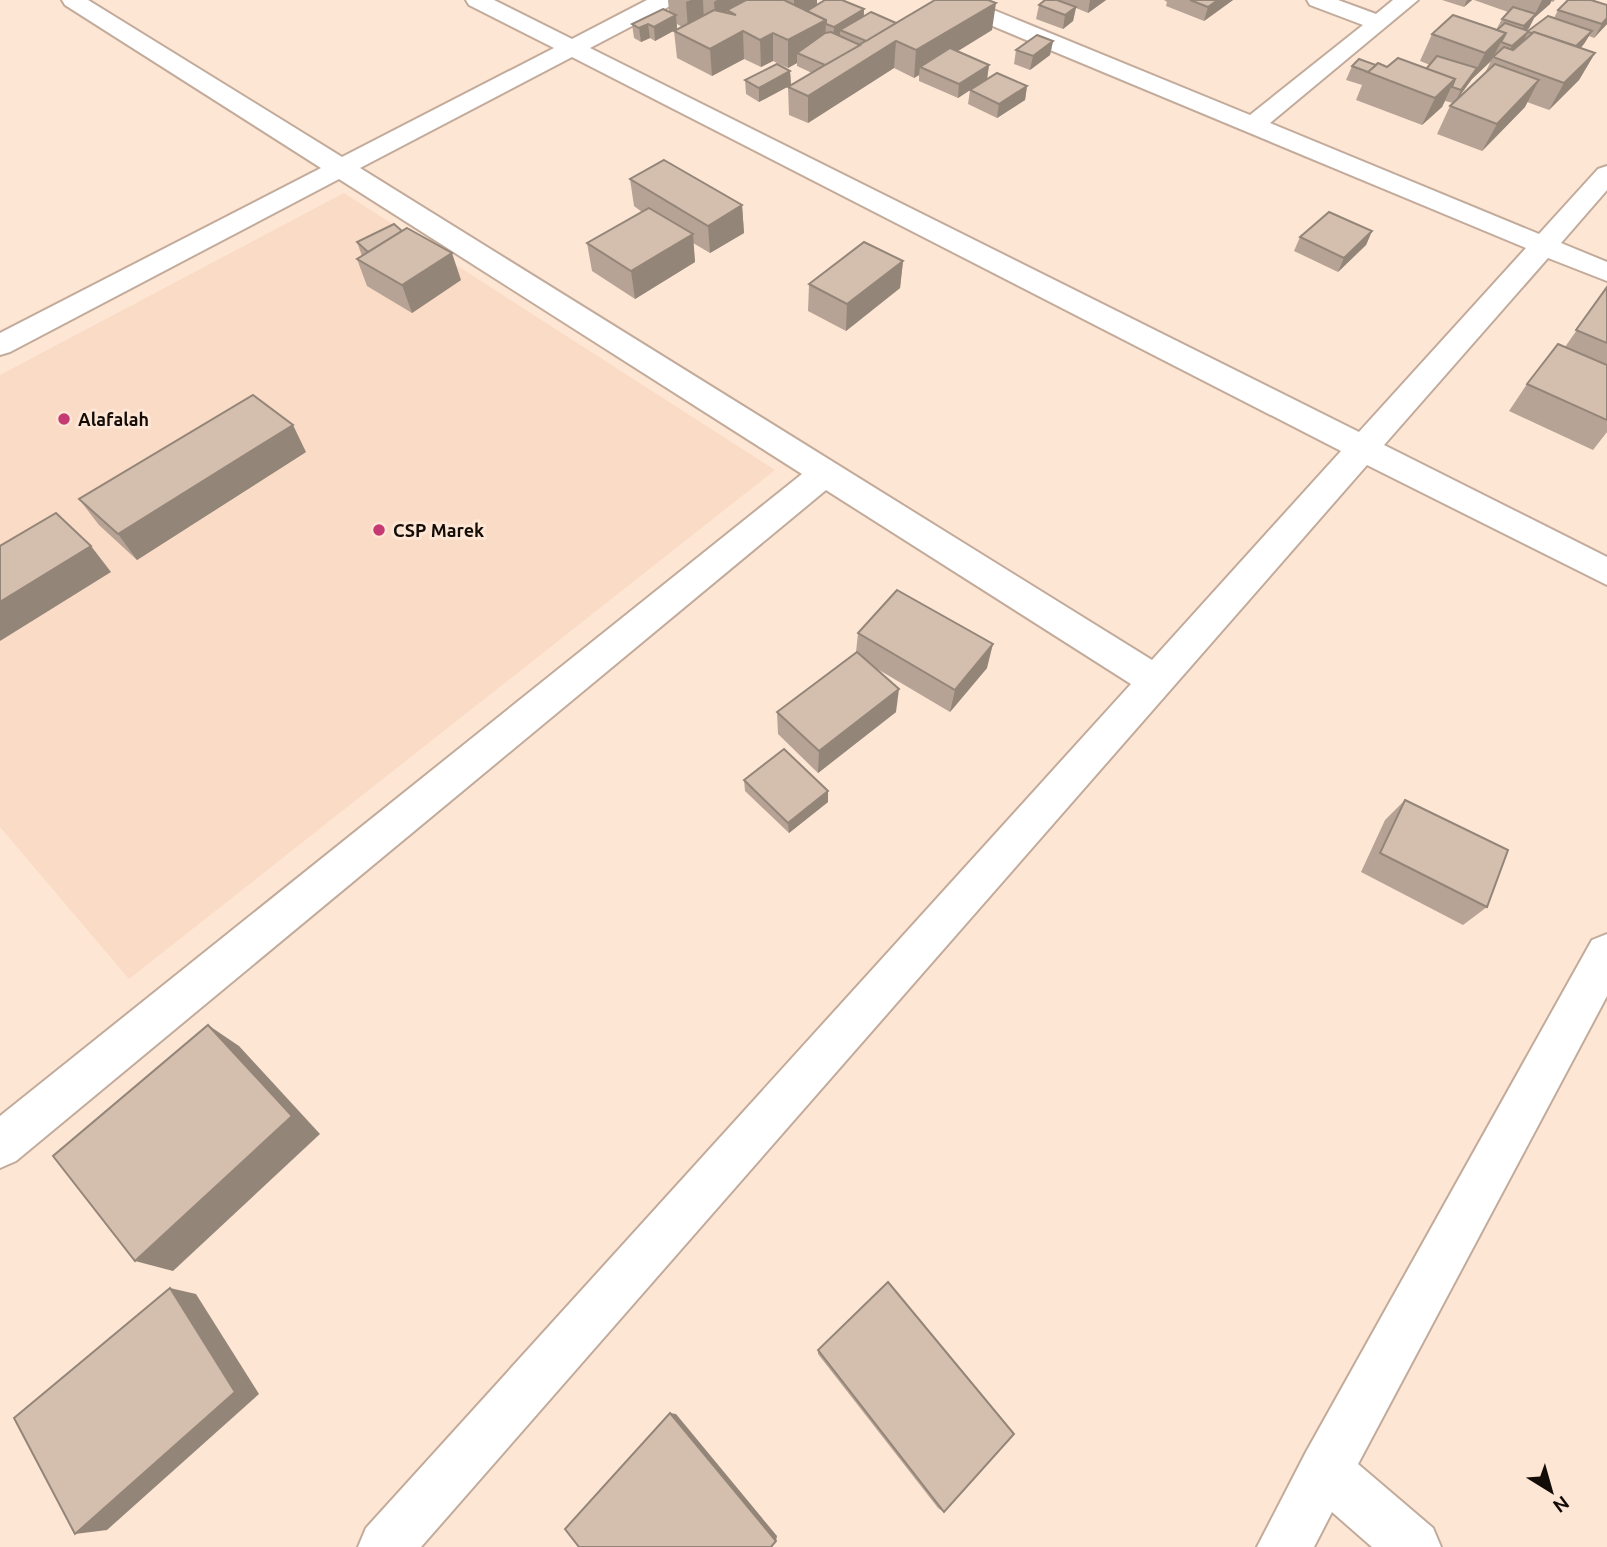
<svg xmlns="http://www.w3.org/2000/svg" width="1607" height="1547" font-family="Ubuntu,sans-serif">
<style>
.built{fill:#fadbc5}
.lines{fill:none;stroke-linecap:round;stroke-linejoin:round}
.minor-casing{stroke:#c2ab9b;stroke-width:4}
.minor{fill:#fff;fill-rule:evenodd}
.wall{fill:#b6a395;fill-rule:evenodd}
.shaded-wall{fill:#948579}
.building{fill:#d4bead;stroke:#948579;stroke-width:2}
.poi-dot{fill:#c53a72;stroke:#fee6d5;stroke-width:2.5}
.labels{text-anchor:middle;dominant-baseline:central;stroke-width:6;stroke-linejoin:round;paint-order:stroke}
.poi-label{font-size:18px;font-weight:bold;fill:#130c07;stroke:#fee6d5;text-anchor:start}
</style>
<rect width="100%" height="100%" fill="#fee6d5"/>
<polygon class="built" points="344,193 775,470 129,979 0,827 0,375"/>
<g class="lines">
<defs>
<g id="minor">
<path d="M62 0H88L342 157 554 48 469 5 466 0H494L572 39 647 0H675L672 5 590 48 1359 432 1526 248 942 5 939 0H969L1250 115 1363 25 1310 5 1307 0H1338L1376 14 1393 0H1418L1270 123 1539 234 1598 169 1607 166V190L1561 243 1607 262V281L1548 258 1384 445 1607 557V585L1367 465 421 1547H358L366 1528 1131 684 826 490 16 1161 0 1168V1116L802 474 339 179 10 352 0 355V333L321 168 65 5ZM572 57 1341 451 1152 660 360 168Z"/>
<polygon points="1607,934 1607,996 1358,1464 1433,1528 1441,1547 1372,1547 1332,1512 1314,1547 1257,1547 1306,1452 1592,940"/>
</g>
</defs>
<use href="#minor" class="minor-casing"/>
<use href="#minor" class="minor"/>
</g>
<g class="wall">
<polygon points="668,0 817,0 817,5 864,9 864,16 896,23 992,30 958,51 989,65 987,79 1027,86 1025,100 997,118 968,104 970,90 958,98 919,81 919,75 914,78 894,68 808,123 789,115 788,87 812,73 797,66 797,63 788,68 773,61 761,67 744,59 712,76 677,58 674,31 682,27 677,24 677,29 655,41 650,38 641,42 634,38 632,24 669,12"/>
<polygon points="1045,0 1106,0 1088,13 1076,8 1073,21 1063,29 1036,19 1039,5"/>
<polygon points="1164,0 1233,0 1204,21 1166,6 1167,2"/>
<polygon points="1442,0 1472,0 1464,7"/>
<path d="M1474 0H1555L1553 2 1551 1 1550 4 1534 18 1529 28 1526 31H1528L1554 18 1558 10 1607 5V24L1594 38 1589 36 1581 48 1595 53 1579 80 1549 110 1527 102 1525 107 1482 151 1437 134 1450 106 1453 103 1445 101 1442 107 1422 125 1356 100 1362 85 1346 80 1352 66 1376 65 1387 67 1426 69 1430 65 1420 61 1432 34 1496 30 1502 19 1508 12ZM1491 61 1485 73 1456 100 1472 79Z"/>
<polygon points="1053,41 1050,55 1030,70 1014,64 1016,50"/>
<polygon points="790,71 791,85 759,102 746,94 745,80"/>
<polygon points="630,179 742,205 744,233 710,253 693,243 695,262 635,299 592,271 587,243 642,212 634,206"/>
<polygon points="1372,231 1366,245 1338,272 1294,251 1300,237"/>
<polygon points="357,242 461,280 412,313 367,286 357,259 362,256"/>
<polygon points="903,261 900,288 846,331 808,311 809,284"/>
<polygon points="1607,287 1607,432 1593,450 1509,411 1527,384 1565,347"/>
<polygon points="306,452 137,560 99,525 79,499"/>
<polygon points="858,633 987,668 950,712 874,667 896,712 818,773 778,734 777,712 856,652"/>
<polygon points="744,780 828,802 789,833 745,791"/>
<polygon points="1405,800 1487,907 1463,925 1361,872 1385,820"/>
<polygon points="818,1350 944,1512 938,1508 818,1354"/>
</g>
<g class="shaded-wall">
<polygon points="691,0 703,0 704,23 688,29 686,2"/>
<polygon points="717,0 753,0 727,10 728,22 716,29 714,2"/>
<polygon points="794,0 817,0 817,7 794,20"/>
<polygon points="1090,0 1106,0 1088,13"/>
<polygon points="1218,0 1233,0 1204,21 1208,7"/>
<polygon points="1467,0 1472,0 1464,7"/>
<polygon points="1542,0 1552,0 1550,4 1534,18 1529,28 1517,40 1524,26 1534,16"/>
<polygon points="996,3 992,30 927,70 920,67 919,75 914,78 916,50"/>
<polygon points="1076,7 1073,21 1063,29 1065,15"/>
<polygon points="864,9 863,23 840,30 840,37 833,41 834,27"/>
<polygon points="676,15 677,29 655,41 654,27"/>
<polygon points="1607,18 1607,24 1594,38 1602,24"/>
<polygon points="826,20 825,47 797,53 797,63 788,68 788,40"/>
<polygon points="648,24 650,38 641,42 639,28"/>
<polygon points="743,31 744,59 712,76 710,49"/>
<polygon points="1592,31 1584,44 1567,62 1575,48"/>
<polygon points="1528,32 1521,46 1505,60 1512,46"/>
<polygon points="773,33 773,61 761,67 760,40"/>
<polygon points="1506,33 1491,61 1472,79 1454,104 1461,90 1476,70 1485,53"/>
<polygon points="896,41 894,68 808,123 808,96"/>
<polygon points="1053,41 1050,55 1030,70 1033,56"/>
<polygon points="1595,53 1579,80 1549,110 1564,83"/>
<polygon points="989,65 987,79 958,98 959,84"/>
<polygon points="790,71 791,85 759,102 759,88"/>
<polygon points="1455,79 1442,107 1422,125 1435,98"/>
<polygon points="1539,80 1525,107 1482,151 1497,124"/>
<polygon points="1027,86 1025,100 997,118 999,104"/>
<polygon points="742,205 744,233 710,253 708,226"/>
<polygon points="1372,231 1366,245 1338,272 1344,258"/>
<polygon points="693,234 695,262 635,299 631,271"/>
<polygon points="452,253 461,280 412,313 402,285"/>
<polygon points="903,261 900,288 846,331 847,304"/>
<polygon points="293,425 306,452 137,560 118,534"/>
<polygon points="91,546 111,572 0,641 0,602"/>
<polygon points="993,644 987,668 950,712 955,690"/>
<polygon points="899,689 896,712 818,773 819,751"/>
<polygon points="828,791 828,802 789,833 788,823"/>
<polygon points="208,1025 239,1046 320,1134 173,1271 135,1261"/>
<polygon points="170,1288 196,1294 259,1394 107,1530 75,1534"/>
<polygon points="670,1413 676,1414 777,1536 776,1541"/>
</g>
<g class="building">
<polygon points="746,0 784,0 826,20 788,40 773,33 760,40 743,31 710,49 674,31 714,10 736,15 727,10"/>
<polygon points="825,0 842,0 864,9 834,27 826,24 826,20 807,11"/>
<polygon points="935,0 988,0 996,3 916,50 896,41 808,96 788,87"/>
<polygon points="1045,0 1057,0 1076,7 1065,15 1039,5"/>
<polygon points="1190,0 1218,0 1208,7"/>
<polygon points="1568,0 1591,0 1607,5 1607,18 1602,24 1558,10"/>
<polygon points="1513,7 1536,14 1524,26 1502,19"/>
<polygon points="663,9 676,15 654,27 648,24 639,28 632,24"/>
<polygon points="871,12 896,23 866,41 840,30"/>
<polygon points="1453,15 1506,33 1485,53 1432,34"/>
<polygon points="1548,16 1592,31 1576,46 1534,32 1532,33 1528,32 1512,46 1501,42 1506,33 1497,30 1505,23 1528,31"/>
<polygon points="831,32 860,45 825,65 797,53 825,33"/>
<polygon points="1534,32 1595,53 1564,83 1493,57 1504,47 1513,50"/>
<polygon points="1037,35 1053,41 1033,56 1016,50"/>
<polygon points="950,48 989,65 959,84 920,67"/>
<polygon points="1437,56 1477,68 1461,90 1452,87 1455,79 1426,69"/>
<polygon points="1398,58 1455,79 1435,98 1367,72 1378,63 1387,67"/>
<polygon points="1359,59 1376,65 1368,72 1352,66"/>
<polygon points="777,64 790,71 759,88 745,80"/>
<polygon points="1495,64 1539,80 1497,124 1450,106"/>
<polygon points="997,73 1027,86 999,104 970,90"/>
<polygon points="664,160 742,205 708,226 630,179"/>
<polygon points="649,208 693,234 631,271 587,243"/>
<polygon points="1329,212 1372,231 1344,258 1300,237"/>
<polygon points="394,224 402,231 368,252 357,242"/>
<polygon points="407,228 452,253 402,285 357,259"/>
<polygon points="864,242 903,261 847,304 809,284"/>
<polygon points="1607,287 1607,343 1576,330"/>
<polygon points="1558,344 1607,365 1607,420 1527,384"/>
<polygon points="253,395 293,425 118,534 79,499"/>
<polygon points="56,513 91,546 0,602 0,546"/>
<polygon points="897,590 993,644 955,690 858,633"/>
<polygon points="857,652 899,689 819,751 777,712"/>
<polygon points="784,749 828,791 788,823 744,780"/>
<polygon points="1405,800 1508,850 1487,907 1380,853"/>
<polygon points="208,1025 292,1116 135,1261 53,1156"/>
<polygon points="888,1282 1014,1434 944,1512 818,1350"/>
<polygon points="170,1288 235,1392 75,1534 14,1418"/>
<polygon points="670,1413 776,1541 771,1547 579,1547 565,1529"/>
</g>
<g class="poi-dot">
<circle cx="64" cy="419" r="7"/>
<circle cx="379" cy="530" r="7"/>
</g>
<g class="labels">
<g class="poi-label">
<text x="78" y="419">Alafalah</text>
<text x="393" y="530">CSP Marek</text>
</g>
</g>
<g transform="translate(1551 1491) rotate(143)" stroke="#fee6d5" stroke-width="5" paint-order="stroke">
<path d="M0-5L12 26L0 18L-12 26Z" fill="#130c07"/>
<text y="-10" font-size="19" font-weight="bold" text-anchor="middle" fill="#130c07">N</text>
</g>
</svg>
